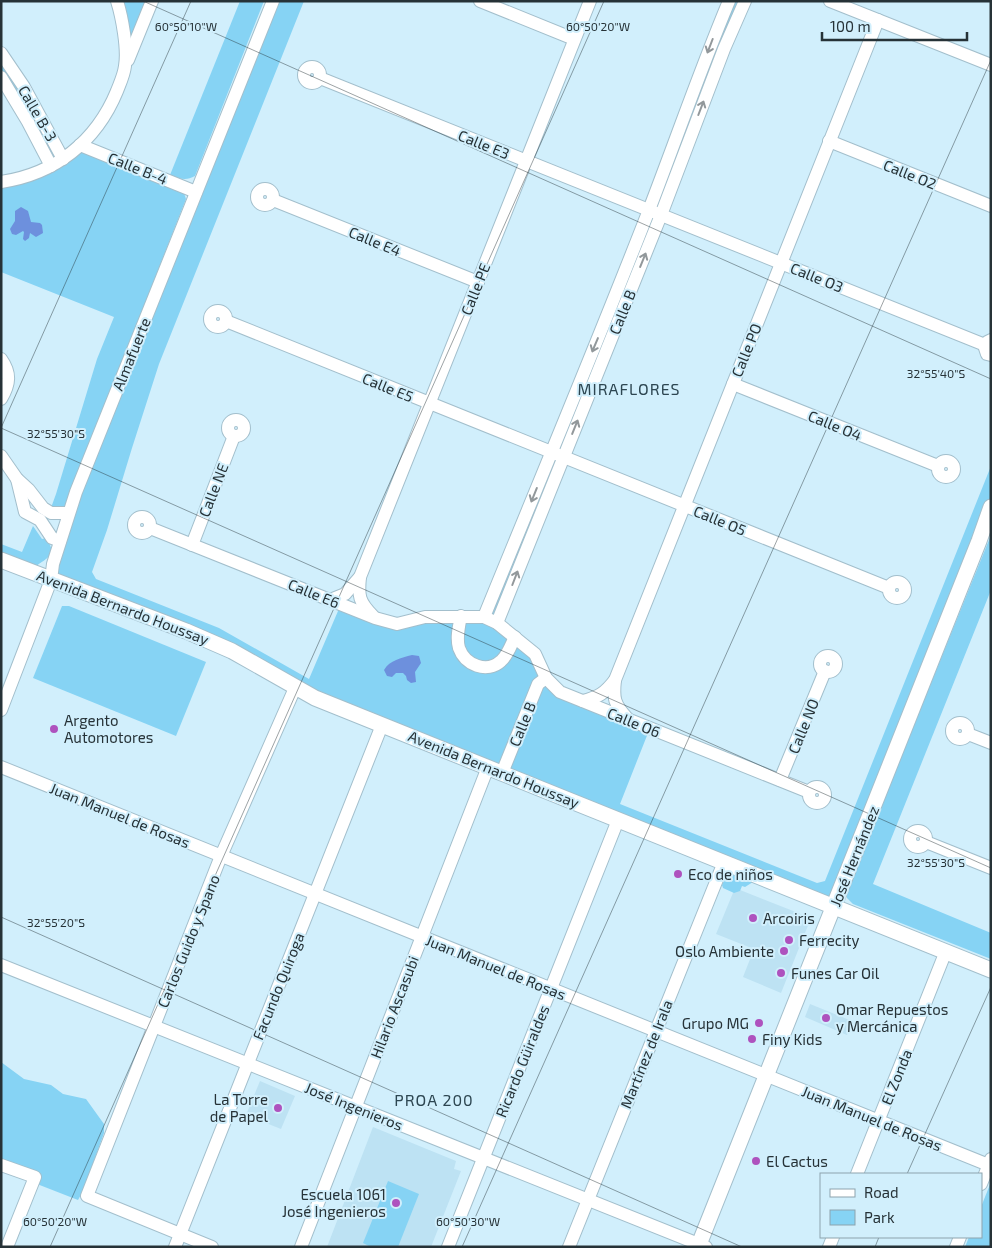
<svg xmlns="http://www.w3.org/2000/svg" width="992" height="1248" font-family="'Exo 2',sans-serif">
<style>
.built{fill:#bde2f3}
.green{fill:#86d3f4}
.water{fill:#6d90dd}
.lines{fill:none;stroke-linecap:round;stroke-linejoin:round}
.minor-casing{stroke:#a3bfcc;stroke-width:14}
.major-casing{stroke:#a3bfcc;stroke-width:17}
.minor{stroke:#fff;stroke-width:12}
.major{stroke:#fff;stroke-width:15}
.oneway{stroke:#92989b}
.ticks{fill:none;stroke:#263237;stroke-width:1;stroke-opacity:0.45}
.poi-dot{fill:#ae52be;stroke:#d1effc;stroke-width:2}
.labels{text-anchor:middle;dominant-baseline:central;stroke-width:4;stroke-linejoin:round;paint-order:stroke}
.street-label{font-size:15px;fill:#263237;stroke:#d1effc}
.poi-label{font-size:15px;fill:#263237;stroke:#d1effc;text-anchor:start}
.neighbourhood-label{font-size:16px;letter-spacing:1px;fill:#2d4651;stroke:#d1effc}
.ticks-label{font-size:12px;text-anchor:middle;fill:#263237;stroke:#d1effc;stroke-width:4;stroke-linejoin:round;paint-order:stroke}
</style>
<rect width="100%" height="100%" fill="#d1effc"/>
<g class="built">
<polygon points="735,888 811,918 781,993 743,977 754,949 716,934"/>
<polygon points="810,1004 852,1021 847,1035 805,1017"/>
<polygon points="260,1081 295,1096 281,1129 246,1115"/>
<polygon points="373,1127 456,1161 454,1169 461,1171 431,1247 327,1247"/>
</g>
<g class="green">
<polygon points="117,1 152,1 126,65"/>
<path d="M240 1H264L195 176C186 181 180 179 170 175Z"/>
<polygon points="273,1 304,1 159,364 132,448 107,530 92,572 96,579 219,628 309,679 341,604 375,618 484,617 729,1 745,1 497,623 522,643 560,692 650,728 620,804 817,883 825,881 991,466 991,516 834,906 356,714 266,669 51,580 53,564"/>
<polygon points="1,53 63,158 80,145 184,193 186,199 65,507 48,508 52,505 56,494 97,359 114,317 1,272 1,182 51,165 1,77"/>
<path d="M33 526 42 539 46 538C58 555 48 557 35 567L1 555V544L22 552Z"/>
<polygon points="991,535 991,590 873,884 991,933 991,959 853,904 847,898 846,893"/>
<polygon points="62,606 69,606 206,662 176,736 33,678"/>
<polygon points="730,873 753,882 745,887 742,886 740,891 734,893 723,888 722,885 727,874"/>
<polygon points="1,1062 24,1079 51,1085 63,1094 86,1099 104,1124 104,1133 83,1191 78,1200 37,1184 1,1160"/>
<polygon points="388,1181 419,1194 398,1247 371,1247 363,1243"/>
<polygon points="991,1182 991,1247 965,1247 969,1237 981,1237 981,1207"/>
</g>
<g class="water">
<polygon points="21,207 28,211 31,222 40,223 42,225 43,233 36,237 30,233 29,238 25,241 23,239 24,232 23,231 16,235 12,234 10,229 15,221 15,211"/>
<path d="M412 655 419 656 421 663 415 672 416 682 411 683 407 680 406 676 403 673H396L392 677 387 676 384 670C390 660 401 658 412 655Z"/>
</g>
<g class="lines">
<defs>
<g id="minor">
<polyline points="480,1 574,39"/>
<polyline points="830,1 991,65"/>
<polyline points="1,53 24,87 63,159"/>
<polyline points="128,60 152,1"/>
<circle cx="312" cy="75" r="8"/>
<polyline points="1,77 28,122 51,166"/>
<polyline points="320,78 985,345"/>
<polyline points="829,141 991,206"/>
<polyline points="80,145 196,192"/>
<path d="M1 182C55 174 96 142 117 91 120 83 124 75 125 66 128 49 122 17 117 1"/>
<circle cx="265" cy="197" r="8"/>
<polyline points="273,200 478,282"/>
<circle cx="218" cy="319" r="8"/>
<polyline points="226,321 889,588"/>
<polyline points="991,340 987,342 985,348 987,354 991,355"/>
<path d="M1 359C11 373 10 384 1 399"/>
<polyline points="733,384 938,466"/>
<circle cx="236" cy="428" r="8"/>
<polyline points="1,456 17,479 29,490 43,508 51,513 68,513"/>
<circle cx="946" cy="469" r="8"/>
<polyline points="17,479 25,512 40,520 52,538 60,541"/>
<circle cx="142" cy="525" r="8"/>
<polyline points="150,528 375,618 397,624 425,617 484,617 497,623 535,654 546,678 560,692 809,792"/>
<polyline points="192,545 234,436"/>
<circle cx="897" cy="590" r="8"/>
<polyline points="330,600 345,594 360,577"/>
<path d="M373 616C359 602 358 596 360 577L590 1"/>
<path d="M461 616C459 626 456 638 459 648 465 665 487 674 501 661 508 655 511 645 515 637"/>
<path d="M484 617C539 482 596 346 649 210 676 140 700 70 729 1"/>
<polyline points="497,623 661,215 724,49 745,1"/>
<circle cx="828" cy="664" r="8"/>
<path d="M615 680C613 698 614 704 627 718"/>
<path d="M583 701C599 697 605 693 615 680L878 20"/>
<polyline points="1,710 51,580 53,564 76,492 273,1"/>
<circle cx="960" cy="731" r="8"/>
<polyline points="968,734 991,743"/>
<polyline points="1,767 991,1166"/>
<polyline points="502,773 538,684 546,678"/>
<polyline points="780,780 825,671"/>
<circle cx="817" cy="795" r="8"/>
<circle cx="918" cy="839" r="8"/>
<polyline points="926,842 991,868"/>
<polyline points="1,965 706,1247"/>
<polyline points="1,1165 35,1177 7,1247"/>
<polyline points="857,1174 946,951"/>
<polyline points="981,1184 991,1159"/>
<polyline points="175,1247 382,725"/>
<polyline points="212,1247 87,1196 221,856 295,688"/>
<polyline points="301,1247 488,767"/>
<polyline points="448,1247 618,820"/>
<polyline points="569,1247 724,862"/>
<polyline points="829,1247 833,1237"/>
<polyline points="956,1247 960,1237"/>
</g>
<g id="major">
<polyline points="1,560 186,631 232,651 315,698 991,970"/>
<polyline points="698,1247 979,541 991,507"/>
</g>
</defs>
<use href="#minor" class="minor-casing"/>
<use href="#major" class="major-casing"/>
<use href="#minor" class="minor"/>
<use href="#major" class="major"/>
</g>
<defs><path id="oneway-shaft" d="M-6 0H5M1.5-3L5.5 0L1.5 3" fill="none" stroke-width="1.6" stroke-linecap="round" stroke-linejoin="round" transform="scale(1.25)"/></defs>
<g class="oneway">
<use href="#oneway-shaft" transform="translate(710 46) rotate(111)"/>
<use href="#oneway-shaft" transform="translate(701 108) rotate(-69)"/>
<use href="#oneway-shaft" transform="translate(643 260) rotate(-68)"/>
<use href="#oneway-shaft" transform="translate(595 345) rotate(113)"/>
<use href="#oneway-shaft" transform="translate(575 427) rotate(-68)"/>
<use href="#oneway-shaft" transform="translate(534 495) rotate(112)"/>
<use href="#oneway-shaft" transform="translate(515 578) rotate(-69)"/>
</g>
<path class="ticks" d="M143 1 991 379M1 428 191 1M1 428 991 868M1 917 742 1247M907 1174 991 987M50 1247 604 1M462 1247 991 60M875 1247 879 1237"/>
<g class="poi-dot">
<circle cx="54" cy="729" r="5"/>
<circle cx="678" cy="874" r="5"/>
<circle cx="753" cy="918" r="5"/>
<circle cx="789" cy="940" r="5"/>
<circle cx="784" cy="951" r="5"/>
<circle cx="781" cy="973" r="5"/>
<circle cx="826" cy="1018" r="5"/>
<circle cx="759" cy="1023" r="5"/>
<circle cx="752" cy="1039" r="5"/>
<circle cx="278" cy="1108" r="5"/>
<circle cx="756" cy="1161" r="5"/>
<circle cx="396" cy="1203" r="5"/>
</g>
<g class="labels">
<g class="street-label">
<text transform="translate(38 113) rotate(60)">Calle B-3</text>
<text transform="translate(484 144) rotate(22)">Calle E3</text>
<text transform="translate(138 168) rotate(22)">Calle B-4</text>
<text transform="translate(910 174) rotate(22)">Calle O2</text>
<text transform="translate(375 241) rotate(22)">Calle E4</text>
<text transform="translate(817 277) rotate(22)">Calle O3</text>
<text transform="translate(475 289) rotate(-68)">Calle PE</text>
<text transform="translate(622 312) rotate(-68)">Calle B</text>
<text transform="translate(746 350) rotate(-68)">Calle PO</text>
<text transform="translate(131 354) rotate(-68)">Almafuerte</text>
<text transform="translate(388 387) rotate(22)">Calle E5</text>
<text transform="translate(835 425) rotate(22)">Calle O4</text>
<text transform="translate(213 490) rotate(-69)">Calle NE</text>
<text transform="translate(720 520) rotate(22)">Calle O5</text>
<text transform="translate(314 593) rotate(22)">Calle E6</text>
<text transform="translate(123 607) rotate(21)">Avenida Bernardo Houssay</text>
<text transform="translate(634 722) rotate(22)">Calle O6</text>
<text transform="translate(522 724) rotate(-68)">Calle B</text>
<text transform="translate(803 726) rotate(-68)">Calle NO</text>
<text transform="translate(494 769) rotate(22)">Avenida Bernardo Houssay</text>
<text transform="translate(120 815) rotate(22)">Juan Manuel de Rosas</text>
<text transform="translate(854 856) rotate(-68)">José Hernández</text>
<text transform="translate(188 941) rotate(-68)">Carlos Guido y Spano</text>
<text transform="translate(496 967) rotate(22)">Juan Manuel de Rosas</text>
<text transform="translate(278 986) rotate(-68)">Facundo Quiroga</text>
<text transform="translate(394 1007) rotate(-69)">Hilario Ascasubi</text>
<text transform="translate(646 1054) rotate(-68)">Martínez de Irala</text>
<text transform="translate(522 1061) rotate(-68)">Ricardo Güiraldes</text>
<text transform="translate(896 1077) rotate(-68)">El Zonda</text>
<text transform="translate(354 1106) rotate(22)">José Ingenieros</text>
<text transform="translate(872 1118) rotate(22)">Juan Manuel de Rosas</text>
</g>
<g class="poi-label">
<text x="64" y="720">Argento<tspan x="64" dy="17">Automotores</tspan></text>
<text x="688" y="874">Eco de niños</text>
<text x="763" y="918">Arcoiris</text>
<text x="799" y="940">Ferrecity</text>
<text x="774" y="951" text-anchor="end">Oslo Ambiente</text>
<text x="791" y="973">Funes Car Oil</text>
<text x="836" y="1009">Omar Repuestos<tspan x="836" dy="17">y Mercánica</tspan></text>
<text x="749" y="1023" text-anchor="end">Grupo MG</text>
<text x="762" y="1039">Finy Kids</text>
<text x="268" y="1099" text-anchor="end">La Torre<tspan x="268" dy="17">de Papel</tspan></text>
<text x="766" y="1161">El Cactus</text>
<text x="386" y="1194" text-anchor="end">Escuela 1061<tspan x="386" dy="17">José Ingenieros</tspan></text>
</g>
<g class="neighbourhood-label">
<text x="629" y="388">MIRAFLORES</text>
<text x="434" y="1099">PROA 200</text>
</g>
</g>
<g class="ticks-label">
<text x="186" y="31">60°50'10"W</text>
<text x="598" y="31">60°50'20"W</text>
<text x="936" y="378">32°55'40"S</text>
<text x="56" y="438">32°55'30"S</text>
<text x="936" y="867">32°55'30"S</text>
<text x="56" y="927">32°55'20"S</text>
<text x="55" y="1226">60°50'20"W</text>
<text x="468" y="1226">60°50'30"W</text>
</g>
<rect width="992" height="1248" fill="none" stroke="#263237" stroke-width="5"/>
<rect x="820" y="1173" width="162" height="65" fill="#d1effc" stroke="#8da3ad"/>
<rect x="830" y="1189" width="25" height="8" fill="#ffffff" stroke="#8da3ad"/>
<text x="864" y="1198" font-size="15" fill="#263237">Road</text>
<rect x="830" y="1210" width="25" height="15" fill="#86d3f4" stroke="#8da3ad"/>
<text x="864" y="1223" font-size="15" fill="#263237">Park</text>
<path d="M822 32v8h145v-8" fill="none" stroke="#263237" stroke-width="2.5"/>
<text x="830" y="32" font-size="15" fill="#263237" stroke="#d1effc" stroke-width="4" paint-order="stroke">100 m</text>
</svg>
